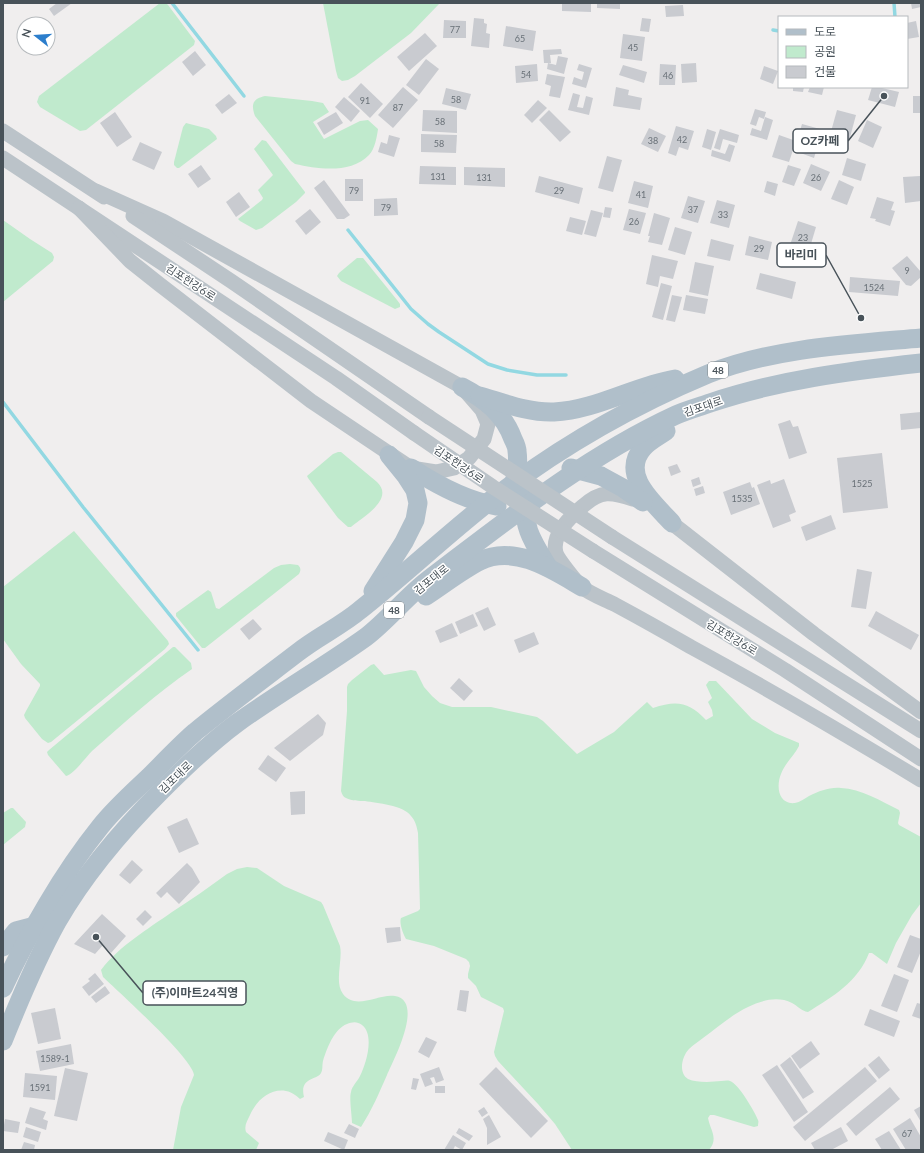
<svg xmlns="http://www.w3.org/2000/svg" width="924" height="1153" font-family="Lato,'Noto Sans KR',sans-serif">
<style>
.green{fill:#c0eacd}
.lines{fill:none;stroke-linecap:round;stroke-linejoin:round}
.stream{stroke:#92d8e2;stroke-width:3.5}
.building{fill:#c9cbd0}
.tertiary{stroke:#bbc3c9;stroke-width:15}
.primary{stroke:#b0bfca;stroke-width:19}
.tertiary-bridge{stroke:#bbc3c9;stroke-width:15}
.labels{text-anchor:middle;dominant-baseline:central;stroke-width:3;stroke-linejoin:round;paint-order:stroke}
.number-label{font-size:9px;fill:#687077}
.shield{fill:#fff;stroke:#7f868b;stroke-width:1}
.shield-label{font-size:10px;font-weight:bold;fill:#485259}
.street-label{font-size:11px;fill:#485259;stroke:#fff}
.leader{fill:none;stroke:#485259;stroke-width:1.5}
.callout-dot{fill:#485259;stroke:#fff;stroke-width:1.5}
.callout{fill:#fff;stroke:#485259;stroke-width:1.5}
.callout-label{font-size:12px;text-anchor:middle;font-weight:bold;fill:#485259}
</style>
<rect width="100%" height="100%" fill="#f0eeee"/>
<g class="green">
<polygon points="160,3 166,3 168,5 195,41 194,45 86,130 80,131 40,107 37,102 39,96"/>
<polygon points="323,3 440,3 411,33 355,76 348,80 342,81 338,78 336,71"/>
<path d="M265 96 312 101 323 103 329 112 313 122 324 139 360 121 368 120 378 129C377 136 375 149 369 155 351 174 318 169 295 164L291 161 255 116C251 105 252 99 265 96Z"/>
<polygon points="186,123 209,129 216,136 217,139 179,168 177,168 174,165 174,162 183,127"/>
<polygon points="262,140 266,141 305,192 305,193 296,202 262,228 256,230 240,221 238,219 262,200 263,198 258,190 273,175 254,149"/>
<polygon points="3,220 30,239 52,253 54,257 53,261 3,302"/>
<polygon points="357,258 363,258 397,300 400,304 400,307 395,309 341,281 337,276 339,273"/>
<path d="M338 452H341L377 482C395 499 363 517 351 527H348L338 518 308 478 307 476 333 454Z"/>
<polygon points="74,531 168,641 169,644 165,649 51,742 48,743 42,739 25,718 24,715 26,711 40,686 40,684 21,664 3,639 3,587"/>
<path d="M290 564 298 565C301 568 301 570 299 574L205 648H202L176 616V613L208 590 211 592 216 608 219 609 274 568 281 565Z"/>
<path d="M173 647H175L191 663 192 669C157 693 124 723 92 751 86 757 73 775 66 776L48 755 47 752 49 750Z"/>
<path d="M374 664 384 675 411 670 416 671 424 687 432 696 440 703 452 707H491L537 717 543 721 577 754 614 732 647 702 653 708C677 700 689 702 706 720L713 716 712 710 708 702 712 698 706 685 709 681H716L752 719 775 733 799 743V746C794 756 785 763 781 774 776 786 778 805 795 803 800 802 804 799 809 796 820 791 829 787 841 788 861 789 881 801 899 810L900 813 898 823 899 825 921 837V903L912 915 896 943 887 964 872 953H869C858 982 832 997 808 1012 801 1011 798 1006 792 1003 778 996 762 1000 748 1007 733 1014 718 1027 703 1038 699 1041 693 1045 689 1049 682 1056 678 1073 688 1079 697 1083 712 1082 721 1081 724 1081 727 1080 730 1081 738 1083 755 1112 758 1120 759 1122 758 1123 758 1126L754 1127 714 1115H710L708 1118C710 1130 719 1138 709 1150H572L555 1124 538 1104 498 1061 495 1056 494 1052 504 1011 503 1008 481 997 476 986 468 978V974L470 966 469 962 466 959 434 946 406 939C403 934 399 923 401 918L418 911 420 909 418 833C417 827 415 820 411 816 403 805 377 803 365 801 359 801 352 801 346 798 343 797 342 794 341 791L347 711V687L348 684 352 680 371 665Z"/>
<polygon points="11,808 13,808 26,822 25,827 3,845 3,813"/>
<path d="M247 867 257 868 284 886 321 902 323 905 340 946C343 960 334 982 343 994 356 1011 379 993 395 996 425 1001 393 1061 387 1075 379 1093 372 1110 361 1127L352 1123C352 1116 349 1098 351 1092 352 1086 357 1082 360 1076 366 1064 375 1035 362 1025 357 1021 352 1022 347 1024 334 1029 327 1048 323 1061 322 1065 323 1070 321 1073 318 1080 299 1077 304 1097L300 1099C282 1081 259 1094 250 1115 247 1121 244 1126 246 1132L259 1143 256 1150H173L181 1107 194 1075C193 1059 119 992 103 977L101 970C119 946 148 929 172 912 191 900 209 887 227 874L237 869Z"/>
</g>
<g class="lines">
<g class="stream">
<polyline points="172,3 244,96"/>
<polyline points="894,3 895,17"/>
<polyline points="773,30 779,31"/>
<polyline points="348,230 411,309 428,324 439,332 488,364 507,370 537,375 566,375"/>
<polyline points="3,402 83,507 198,650"/>
</g>
</g>
<g class="building">
<polygon points="57,3 72,3 54,16 49,9"/>
<polygon points="562,3 591,3 591,12 562,11"/>
<polygon points="597,3 620,3 620,9 597,8"/>
<polygon points="911,3 921,3 921,7 912,9"/>
<polygon points="683,5 684,16 666,17 665,6"/>
<polygon points="474,18 484,19 484,23 487,24 486,33 490,34 489,48 471,46"/>
<polygon points="642,18 651,19 649,32 640,31"/>
<polygon points="444,20 466,21 466,38 443,38"/>
<polygon points="916,21 919,37 907,39 907,23"/>
<polygon points="506,26 536,31 533,51 503,46"/>
<polygon points="425,33 437,46 409,71 397,57"/>
<polygon points="623,34 645,37 642,61 620,58"/>
<polygon points="561,49 562,54 550,55 551,63 544,63 543,50"/>
<polygon points="195,51 206,65 193,76 182,62"/>
<polygon points="558,56 568,58 564,74 547,69 548,63 556,65"/>
<polygon points="426,59 439,69 419,95 406,85"/>
<polygon points="696,63 697,82 682,83 681,64"/>
<polygon points="537,64 538,81 516,83 515,66"/>
<polygon points="579,64 592,68 586,88 572,84 574,77 582,80 584,72 577,70"/>
<polygon points="660,64 676,65 675,85 659,85"/>
<polygon points="623,65 647,72 644,83 619,75"/>
<polygon points="764,66 778,71 773,84 760,79"/>
<polygon points="547,74 565,77 560,98 549,96 551,86 545,84"/>
<polygon points="361,83 383,104 370,118 348,97"/>
<polygon points="403,87 418,100 393,128 378,115"/>
<polygon points="616,87 629,90 628,95 642,98 640,110 613,106"/>
<polygon points="793,87 804,87 803,92 793,91"/>
<polygon points="810,87 824,87 822,95 808,92"/>
<polygon points="872,87 878,87 899,92 895,107 868,100"/>
<polygon points="446,88 471,94 466,110 442,104"/>
<polygon points="573,93 580,95 577,107 583,108 586,96 593,98 589,115 568,110"/>
<polygon points="229,94 237,103 222,114 215,105"/>
<rect x="913" y="96" width="8" height="17"/>
<polygon points="344,97 360,111 351,122 335,107"/>
<polygon points="538,100 547,108 532,123 524,115"/>
<polygon points="755,109 766,112 764,119 759,117 756,126 750,124"/>
<polygon points="423,110 457,111 457,133 422,131"/>
<polygon points="549,110 571,132 560,142 539,120"/>
<polygon points="837,110 856,115 849,141 830,135"/>
<polygon points="115,112 132,137 117,147 100,123"/>
<polygon points="336,112 343,123 324,135 317,123"/>
<polygon points="765,117 773,120 767,140 750,135 752,128 761,131"/>
<polygon points="867,120 882,127 873,148 858,141"/>
<polygon points="802,124 820,129 817,137 807,133 804,142 797,140"/>
<polygon points="676,126 694,131 688,150 679,147 676,156 668,153"/>
<polygon points="649,128 666,136 658,152 641,144"/>
<polygon points="707,129 716,132 711,150 702,147"/>
<polygon points="720,129 739,135 737,143 723,139 720,150 714,148"/>
<polygon points="421,134 457,135 456,153 421,152"/>
<polygon points="389,135 400,138 394,157 378,152 381,142 387,144"/>
<polygon points="779,135 796,141 789,162 772,157"/>
<polygon points="811,138 819,141 814,158 795,151 797,144 808,148"/>
<polygon points="140,142 162,152 154,170 132,160"/>
<polygon points="729,144 735,146 730,162 711,156 712,150 725,154"/>
<polygon points="607,156 622,160 613,192 598,188"/>
<polygon points="847,158 866,164 861,181 842,175"/>
<polygon points="811,164 830,172 821,191 803,183"/>
<polygon points="201,165 211,179 198,188 188,174"/>
<polygon points="788,165 801,169 794,186 782,182"/>
<polygon points="420,166 456,167 456,185 419,184"/>
<polygon points="464,167 505,168 505,187 464,185"/>
<polygon points="539,176 583,188 579,204 535,192"/>
<polygon points="920,176 921,201 905,203 903,177"/>
<rect x="345" y="179" width="18" height="22"/>
<polygon points="324,180 350,215 344,219 337,219 314,188"/>
<polygon points="839,180 854,187 847,205 831,199"/>
<polygon points="634,181 653,186 648,208 628,203"/>
<polygon points="767,181 778,184 775,196 764,192"/>
<polygon points="239,192 250,207 236,217 226,202"/>
<polygon points="688,196 705,201 698,223 681,218"/>
<polygon points="877,197 894,202 891,210 895,211 890,226 875,221 876,219 870,218"/>
<polygon points="397,198 398,215 374,216 374,199"/>
<polygon points="717,200 735,205 729,228 710,223"/>
<polygon points="605,207 612,208 610,218 603,217"/>
<polygon points="310,209 321,222 306,235 295,221"/>
<polygon points="629,209 646,213 640,234 623,230"/>
<polygon points="591,210 603,213 596,237 584,234"/>
<polygon points="654,213 670,218 662,245 648,242 650,236 648,236"/>
<polygon points="570,217 586,221 582,235 566,231"/>
<polygon points="798,221 816,227 808,254 789,248"/>
<polygon points="675,227 692,232 685,255 668,250"/>
<polygon points="749,236 772,242 768,260 745,255"/>
<polygon points="711,239 734,245 730,261 707,256"/>
<polygon points="652,255 678,261 673,279 660,276 658,287 646,284"/>
<polygon points="907,256 921,272 921,277 911,286 906,285 892,268"/>
<polygon points="695,262 714,266 708,296 689,292"/>
<polygon points="760,273 796,282 792,299 756,289"/>
<polygon points="850,277 900,281 898,296 849,292"/>
<polygon points="661,283 672,286 663,320 652,317"/>
<polygon points="672,295 682,297 675,322 666,320"/>
<polygon points="686,295 708,299 705,314 683,310"/>
<polygon points="921,412 921,428 901,430 900,414"/>
<polygon points="790,420 793,427 798,426 807,453 789,459 778,424"/>
<polygon points="882,453 888,508 843,513 837,458"/>
<polygon points="677,464 681,472 671,476 668,467"/>
<polygon points="699,477 701,484 693,487 691,480"/>
<polygon points="784,479 796,512 789,515 791,521 773,528 757,485 770,480 771,484"/>
<polygon points="750,482 752,488 754,487 760,504 731,515 723,492"/>
<polygon points="703,486 705,493 696,496 694,489"/>
<polygon points="831,515 836,529 806,541 801,527"/>
<polygon points="857,569 872,572 866,609 851,607"/>
<polygon points="488,607 496,625 484,631 475,613"/>
<polygon points="876,611 919,635 911,650 868,626"/>
<polygon points="473,614 478,626 460,634 455,622"/>
<polygon points="253,619 262,629 249,640 240,629"/>
<polygon points="452,623 458,636 440,643 435,631"/>
<polygon points="534,632 539,644 519,653 514,640"/>
<polygon points="459,678 473,691 464,701 450,688"/>
<polygon points="318,714 326,723 323,735 290,761 274,748"/>
<polygon points="268,755 286,768 276,782 258,769"/>
<polygon points="305,791 305,814 291,815 290,792"/>
<polygon points="187,818 199,844 179,853 167,827"/>
<polygon points="132,860 143,870 130,884 119,875"/>
<polygon points="187,863 192,868 200,882 179,904 167,892 161,898 156,893"/>
<polygon points="145,910 152,917 143,926 136,919"/>
<polygon points="102,914 126,936 111,953 103,945 95,954 74,944"/>
<polygon points="400,927 401,941 387,943 385,928"/>
<polygon points="910,935 921,939 921,951 912,973 897,967"/>
<polygon points="95,973 104,984 89,996 82,987 90,981 88,979"/>
<polygon points="894,974 909,980 897,1012 881,1006"/>
<polygon points="105,986 110,993 96,1003 91,997"/>
<polygon points="460,990 469,991 466,1012 457,1010"/>
<polygon points="917,1003 921,1004 921,1019 912,1016"/>
<polygon points="55,1008 61,1039 38,1044 31,1013"/>
<polygon points="870,1009 900,1021 894,1037 864,1025"/>
<polygon points="426,1037 437,1042 429,1058 418,1052"/>
<polygon points="811,1041 820,1054 800,1069 791,1056"/>
<polygon points="71,1044 74,1064 40,1071 36,1051"/>
<polygon points="879,1056 890,1070 879,1079 868,1065"/>
<polygon points="790,1057 814,1092 803,1099 780,1065"/>
<polygon points="777,1065 808,1112 794,1122 762,1075"/>
<polygon points="439,1067 444,1080 436,1083 434,1077 430,1078 433,1084 425,1087 420,1074"/>
<polygon points="496,1067 548,1121 531,1138 479,1084"/>
<polygon points="865,1067 877,1081 805,1141 793,1127"/>
<polygon points="65,1068 88,1073 77,1121 54,1116"/>
<polygon points="25,1073 57,1076 55,1100 23,1097"/>
<polygon points="413,1078 419,1079 416,1090 411,1089"/>
<rect x="435" y="1086" width="10" height="7"/>
<polygon points="890,1087 900,1099 856,1136 846,1124"/>
<polygon points="921,1106 921,1122 914,1110"/>
<polygon points="30,1107 46,1112 43,1119 48,1121 46,1130 25,1123"/>
<polygon points="484,1107 488,1113 482,1117 478,1111"/>
<polygon points="489,1115 501,1137 487,1145 487,1128 483,1119"/>
<polygon points="910,1118 921,1137 921,1148 918,1150 906,1150 893,1129"/>
<polygon points="5,1119 20,1122 18,1133 3,1131"/>
<polygon points="349,1124 359,1129 355,1138 344,1133"/>
<polygon points="26,1127 41,1132 38,1142 23,1137"/>
<polygon points="841,1127 848,1141 831,1150 815,1150 811,1143"/>
<polygon points="459,1128 473,1136 469,1141 456,1133"/>
<polygon points="889,1131 901,1150 882,1150 875,1139"/>
<polygon points="328,1132 348,1140 344,1150 324,1141"/>
<polygon points="453,1135 466,1143 462,1150 455,1146 453,1150 444,1150"/>
<polygon points="24,1142 35,1145 34,1150 21,1150"/>
</g>
<g class="lines">
<g class="tertiary">
<polyline points="3,131 104,197"/>
<polyline points="3,158 336,378 414,433"/>
<polyline points="79,208 130,261 159,284 311,401 411,468 436,472 454,468 469,458 484,439 488,424 482,410 462,387 163,221 96,191"/>
<polyline points="133,216 231,281 429,417"/>
<path d="M633 499C611 492 601 490 583 506 570 517 551 535 556 553 558 559 577 583 582 587 590 594 604 599 614 604 640 618 665 632 691 647 768 689 845 734 921 780"/>
<polyline points="664,517 814,634 921,712"/>
<polyline points="612,537 921,731"/>
<polyline points="593,551 785,670 921,759"/>
</g>
<g class="primary">
<path d="M462 387C485 399 504 414 513 439 515 443 517 447 517 451 519 465 516 477 512 490"/>
<path d="M480 396C504 403 529 413 554 412 596 410 634 386 675 379"/>
<path d="M666 431C659 436 649 441 643 448 619 475 655 504 672 523"/>
<path d="M411 468C437 485 466 501 497 506"/>
<polyline points="571,468 601,476 623,488 643,502"/>
<path d="M525 496C522 527 533 542 548 567"/>
<polyline points="373,591 404,542 415,520 418,503 415,490 406,476 389,455"/>
<path d="M426 596C443 585 462 570 480 561 515 544 553 570 582 587"/>
<polyline points="3,947 16,931 35,926"/>
<path d="M3 988C28 934 63 873 100 827 114 809 132 793 149 777 164 762 179 746 195 732 228 705 263 679 297 653 317 637 341 626 360 610 403 576 443 538 486 504 553 451 629 407 708 374 772 348 853 344 921 338"/>
<path d="M3 1041C19 1001 36 960 57 922 85 873 122 830 161 791 185 767 210 743 237 723 279 693 324 667 366 637 388 620 406 597 428 580 507 520 585 457 676 415 687 410 699 407 710 403 778 380 849 371 921 363"/>
</g>
<g class="tertiary-bridge">
<polyline points="429,417 612,537"/>
<polyline points="414,433 493,487 593,551"/>
</g>
</g>
<g class="labels">
<g class="number-label">
<text x="455" y="29">77</text>
<text x="520" y="38">65</text>
<text x="633" y="47">45</text>
<text x="526" y="74">54</text>
<text x="668" y="75">46</text>
<text x="456" y="99">58</text>
<text x="365" y="100">91</text>
<text x="398" y="107">87</text>
<text x="440" y="121">58</text>
<text x="682" y="139">42</text>
<text x="653" y="140">38</text>
<text x="439" y="143">58</text>
<text x="438" y="176">131</text>
<text x="484" y="177">131</text>
<text x="816" y="177">26</text>
<text x="354" y="190">79</text>
<text x="559" y="190">29</text>
<text x="641" y="194">41</text>
<text x="386" y="207">79</text>
<text x="693" y="209">37</text>
<text x="723" y="214">33</text>
<text x="634" y="221">26</text>
<text x="803" y="237">23</text>
<text x="759" y="248">29</text>
<text x="907" y="270">9</text>
<text x="874" y="287">1524</text>
<text x="862" y="483">1525</text>
<text x="742" y="498">1535</text>
<text x="55" y="1058">1589-1</text>
<text x="40" y="1087">1591</text>
<text x="907" y="1133">67</text>
</g>
<g class="shield">
<rect x="708" y="362" width="20" height="16" rx="3"/>
<rect x="384" y="602" width="20" height="16" rx="3"/>
</g>
<g class="shield-label">
<text x="718" y="370">48</text>
<text x="394" y="610">48</text>
</g>
<g class="street-label">
<text transform="translate(191 282) rotate(33)">김포한강6로</text>
<text transform="translate(703 406) rotate(-19)">김포대로</text>
<text transform="translate(459 464) rotate(34)">김포한강6로</text>
<text transform="translate(431 579) rotate(-39)">김포대로</text>
<text transform="translate(732 637) rotate(31)">김포한강6로</text>
<text transform="translate(175 777) rotate(-44)">김포대로</text>
</g>
</g>
<path class="leader" d="M884 96L848 141M861 318L826 255M96 937L143 993"/>
<g class="callout-dot">
<circle cx="884" cy="96" r="4"/>
<circle cx="861" cy="318" r="4"/>
<circle cx="96" cy="937" r="4"/>
</g>
<g class="callout">
<rect x="793" y="129" width="55" height="24" rx="4"/>
<rect x="777" y="243" width="49" height="24" rx="4"/>
<rect x="143" y="981" width="103" height="24" rx="4"/>
</g>
<g class="callout-label">
<text x="820" y="145">OZ카페</text>
<text x="801" y="259">바리미</text>
<text x="195" y="997">(주)이마트24직영</text>
</g>
<rect width="924" height="1153" fill="none" stroke="#485259" stroke-width="8"/>
<rect x="778" y="16" width="130" height="72" fill="#ffffff" stroke="#b6babd"/>
<rect x="786" y="29" width="20" height="6" fill="#b0bfca" stroke="#b6babd"/>
<text x="814" y="36" font-size="12" fill="#485259">도로</text>
<rect x="786" y="46" width="20" height="12" fill="#c0eacd" stroke="#b6babd"/>
<text x="814" y="56" font-size="12" fill="#485259">공원</text>
<rect x="786" y="66" width="20" height="12" fill="#c9cbd0" stroke="#b6babd"/>
<text x="814" y="76" font-size="12" fill="#485259">건물</text>
<g transform="translate(36 36) rotate(287)"><circle r="19" fill="#ffffff" stroke="#b6babd"/>
<path d="M0-3L7 15L0 10L-7 15Z" fill="#2c7ecc"/>
<text y="-6" font-size="11" font-weight="bold" text-anchor="middle" fill="#485259">N</text>
</g>
</svg>
